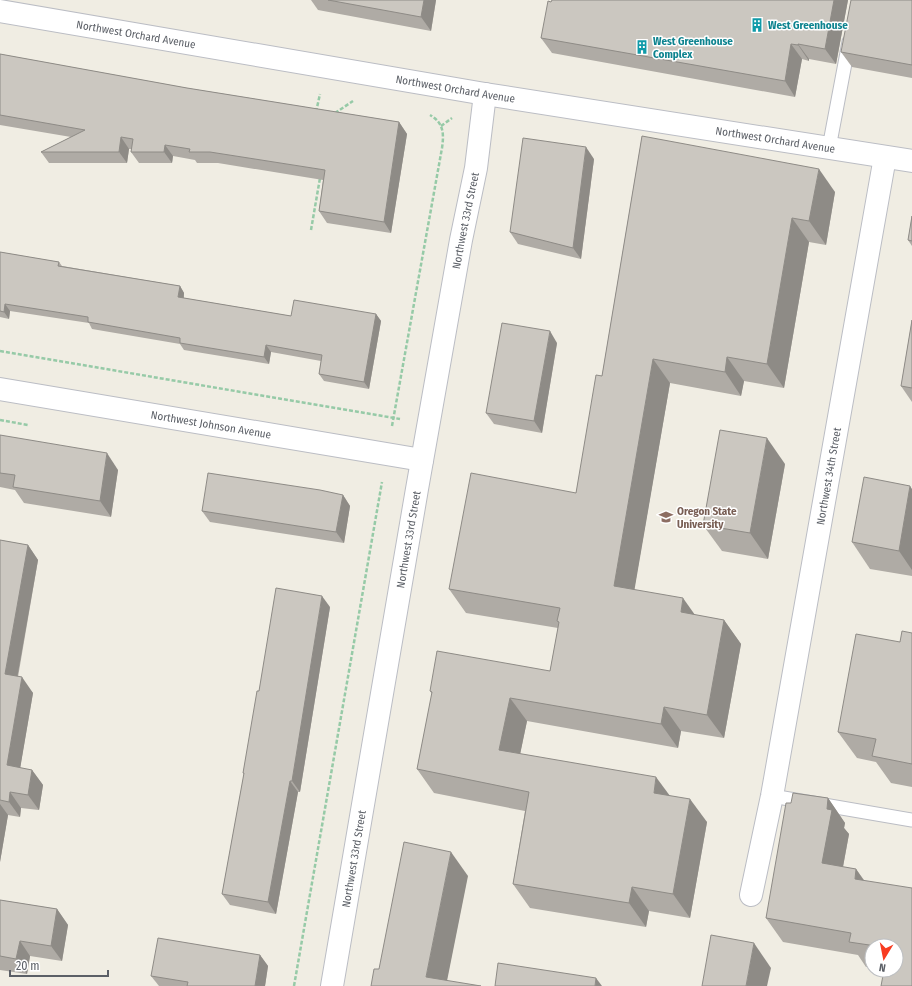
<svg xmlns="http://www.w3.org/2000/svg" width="912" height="986" font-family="'Fira Sans Condensed',sans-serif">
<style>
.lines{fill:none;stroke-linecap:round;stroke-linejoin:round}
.service-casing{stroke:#bbbdc4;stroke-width:15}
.minor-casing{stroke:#bbbdc4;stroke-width:24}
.path{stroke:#96caa7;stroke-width:2.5;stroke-dasharray:4 2;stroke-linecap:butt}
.service{stroke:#fff;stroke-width:13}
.minor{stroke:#fff;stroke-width:22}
.wall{fill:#afaba5}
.shaded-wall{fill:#8e8b86}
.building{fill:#cbc7c0;stroke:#8e8b86}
.labels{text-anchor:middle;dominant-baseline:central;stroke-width:3;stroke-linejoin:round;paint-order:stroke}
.culture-label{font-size:11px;font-weight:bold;fill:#0d838f;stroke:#fff;text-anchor:start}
.street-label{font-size:11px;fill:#5b5f66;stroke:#fff}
.education-label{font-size:11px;font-weight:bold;fill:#785e54;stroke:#fff;text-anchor:start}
</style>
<rect width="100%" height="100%" fill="#f0ede3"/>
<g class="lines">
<defs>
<g id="service">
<polyline points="829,148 849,42"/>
<polyline points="772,796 912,820"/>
</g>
<g id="minor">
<path id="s1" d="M0 11 485 94 912 161"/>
<path id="s2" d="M0 389 422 460"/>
<path id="s3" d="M751 895 772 796 885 157"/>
<path id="s4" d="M332 986 417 489 461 240 476 168 485 94"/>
</g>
</defs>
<use href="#service" class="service-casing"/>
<use href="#minor" class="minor-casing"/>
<g class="path">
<polyline points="316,112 320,94"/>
<polyline points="335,113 353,101"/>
<polyline points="441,126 452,118"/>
<polyline points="311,230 320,178"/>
<polyline points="0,351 400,419"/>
<polyline points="0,420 28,425"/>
<path d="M392 426 442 148C444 134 444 123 430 115"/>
<polyline points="294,986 382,482"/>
</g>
<use href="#service" class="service"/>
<use href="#minor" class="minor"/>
</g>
<g class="wall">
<polygon points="311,0 436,0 431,31 318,10"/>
<polygon points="552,0 848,0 836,64 809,59 809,61 802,59 795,97 552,53 541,38"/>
<polygon points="912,0 912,78 852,67 841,52"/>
<polygon points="0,54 187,88 399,122 407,134 391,233 327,223 319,211 323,180 218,163 197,163 195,160 173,156 172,163 139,163 131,152 132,149 129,149 127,163 49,163 41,152 71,137 0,125"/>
<polygon points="642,136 835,192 826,245 809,242 784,388 744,381 741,396 670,383 634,590 695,615 724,620 741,644 724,738 681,731 678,748 527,721 520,754 669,795 707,822 690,918 649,911 646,927 530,908 513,884 525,811 434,793 417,769 432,694 430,691 550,671 558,628 466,613 449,589 576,493 602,376"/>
<polygon points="594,159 581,259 518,244 510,232"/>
<polygon points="912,216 912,246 908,240"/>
<polygon points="0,252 59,262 62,266 180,286 184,293 184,298 291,316 376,314 381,321 369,389 324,381 319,374 321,361 271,352 269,364 184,350 180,344 92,329 89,323 10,311 9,319 0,317"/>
<polygon points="912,320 912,402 901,386"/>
<polygon points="557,343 542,433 494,424 486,413"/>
<polygon points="0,435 118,470 111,517 24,503 15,490 0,487"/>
<polygon points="785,464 768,559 722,551 703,525"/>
<polygon points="912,489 912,576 870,569 852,542"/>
<polygon points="343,495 350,506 344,543 210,522 202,511"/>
<polygon points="0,540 28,545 38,560 18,677 33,693 20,768 32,770 43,785 39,810 21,808 20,817 8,815 0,862"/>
<polygon points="330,607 300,792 298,792 276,914 230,905 222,894 244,774 243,773 259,691"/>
<polygon points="912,633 912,787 891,783 876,762 857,758 838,732 900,642"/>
<polygon points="828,798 845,823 844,828 849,834 843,867 856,869 864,880 896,946 872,946 872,967 866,967 858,955 783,942 766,918 791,803"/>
<polygon points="0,900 57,909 68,925 62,961 30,956 27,974 0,970"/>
<polygon points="260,955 268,966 265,986 159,986 151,976"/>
</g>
<g class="shaded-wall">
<polygon points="424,0 436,0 431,31 421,17"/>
<polygon points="834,0 848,0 836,64 825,49"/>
<polygon points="791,44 802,59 795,97 785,81"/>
<polygon points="798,44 809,59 809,61 798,45"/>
<polygon points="399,122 407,134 391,233 384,222"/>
<polygon points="121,137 129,149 127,163 119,152"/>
<polygon points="165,145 173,156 172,163 164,152"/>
<polygon points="586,147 594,159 581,259 573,248"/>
<polygon points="819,169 835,192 826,245 809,221"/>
<polygon points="792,218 809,242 784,388 767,364"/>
<polygon points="180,286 184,293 183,304 178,297"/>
<polygon points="5,304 10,311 9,319 4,312"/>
<polygon points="376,314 381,321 369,389 364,382"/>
<polygon points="550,331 557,343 542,433 534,421"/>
<polygon points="266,345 271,352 269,364 264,357"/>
<polygon points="727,357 744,381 741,396 725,372"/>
<polygon points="653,359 670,383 631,610 614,586"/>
<polygon points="767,438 785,464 768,559 750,533"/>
<polygon points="107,453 118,470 111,517 100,501"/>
<polygon points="910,486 912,489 912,570 899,551"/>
<polygon points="343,495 350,506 344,543 336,532"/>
<polygon points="28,545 38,560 15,690 5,674"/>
<polygon points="322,596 330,607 300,792 292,781"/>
<polygon points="683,598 700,622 681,612"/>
<polygon points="724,620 741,644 724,738 707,715"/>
<polygon points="22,677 33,693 18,781 7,765"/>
<polygon points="510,698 527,721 516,774 499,750"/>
<polygon points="664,707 681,731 678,748 661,724"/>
<polygon points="32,770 43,785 39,810 28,795"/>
<polygon points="656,777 673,800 654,793"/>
<polygon points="290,781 298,792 276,914 268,902"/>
<polygon points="10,792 21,808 20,817 9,802"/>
<polygon points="828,798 845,823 844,828 849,834 839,888 822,863 827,809"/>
<polygon points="690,799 707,822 690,918 673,894"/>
<polygon points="0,804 8,815 0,862"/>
<polygon points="451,852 468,876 446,986 426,977"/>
<polygon points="856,869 873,894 855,879"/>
<polygon points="632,887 649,911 646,927 629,903"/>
<polygon points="57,909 68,925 62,961 51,946"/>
<polygon points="20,941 30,956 27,974 16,959"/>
<polygon points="754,943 771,968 767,986 746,986"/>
<polygon points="260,955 268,966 265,986 255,986"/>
<polygon points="596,978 602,986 595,986"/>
</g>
<g class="building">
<polygon points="328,0 424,0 421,17"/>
<polygon points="552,0 834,0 825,49 798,44 798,45 791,44 785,81 541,38 548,1 551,2"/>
<polygon points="851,0 912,0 912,65 841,52"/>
<polygon points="0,54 187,88 399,122 384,222 319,211 325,170 210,152 189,152 190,149 165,145 164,152 131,152 133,139 121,137 119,152 41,152 85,130 0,115"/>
<polygon points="642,136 819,169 809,221 792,218 767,364 727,357 725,372 653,359 614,586 683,598 681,612 724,620 707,715 664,707 661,724 510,698 499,750 656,777 654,793 690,799 673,894 632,887 629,903 513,884 529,792 417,769 432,692 430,691 437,651 550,671 559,622 557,621 560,608 449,589 471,473 576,493 596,375 602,376"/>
<polygon points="523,138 586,147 573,248 510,232"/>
<polygon points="912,216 912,241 908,240"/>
<polygon points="0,252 59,262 58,266 180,286 178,297 291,316 294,300 376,314 364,382 319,374 322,355 266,345 264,357 180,343 180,338 88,322 88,317 5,304 4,312 0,311"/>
<polygon points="912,320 912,388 901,386"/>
<polygon points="502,323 550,331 534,421 486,413"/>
<polygon points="720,430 767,438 750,533 703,525"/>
<polygon points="0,435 107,453 100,501 13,487 15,475 0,473"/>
<polygon points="208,473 320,490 343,495 336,532 202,511"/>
<polygon points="864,477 910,486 899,551 852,542"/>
<polygon points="0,540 28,545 5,674 22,677 7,765 32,770 28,795 10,792 9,802 0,800"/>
<polygon points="276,588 322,596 292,781 290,781 268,902 222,894 244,773 243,773 257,691 259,691"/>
<polygon points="902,631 912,633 912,764 872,756 876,739 838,732 856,634 900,642"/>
<polygon points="793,793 828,798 827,809 832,810 822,863 856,869 855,879 912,888 912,986 881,986 884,970 896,970 896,946 876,946 849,942 851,933 766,918 786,803 791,803"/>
<polygon points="404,842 451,852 426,977 481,986 371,986 374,969 379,969"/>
<polygon points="0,900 57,909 51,946 20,941 16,959 0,956"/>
<polygon points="711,935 754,943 746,986 702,986"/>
<polygon points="158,938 260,955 255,986 187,986 188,982 151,976"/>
<polygon points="498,963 596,978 595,986 495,986"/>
</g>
<defs>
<symbol id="building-bare" viewBox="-9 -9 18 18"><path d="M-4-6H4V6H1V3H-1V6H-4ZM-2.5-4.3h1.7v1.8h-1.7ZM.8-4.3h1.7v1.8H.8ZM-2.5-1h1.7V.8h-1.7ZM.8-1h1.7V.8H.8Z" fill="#0f9aa8" stroke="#fff" stroke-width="2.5" paint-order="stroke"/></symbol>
<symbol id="university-bare" viewBox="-9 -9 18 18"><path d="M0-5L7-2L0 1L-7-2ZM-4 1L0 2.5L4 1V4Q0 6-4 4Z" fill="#8d6e63" stroke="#fff" stroke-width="2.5" paint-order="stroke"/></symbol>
</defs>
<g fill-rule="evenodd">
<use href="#building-bare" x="747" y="15" width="20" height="20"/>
<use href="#building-bare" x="632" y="37" width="20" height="20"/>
<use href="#university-bare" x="656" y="507" width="20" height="20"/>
</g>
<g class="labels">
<g class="culture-label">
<text x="768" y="25">West Greenhouse</text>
<text x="653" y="41">West Greenhouse<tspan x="653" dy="13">Complex</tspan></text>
</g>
<g class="street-label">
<text stroke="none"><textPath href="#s1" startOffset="138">Northwest Orchard Avenue</textPath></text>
<text stroke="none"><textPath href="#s1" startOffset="462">Northwest Orchard Avenue</textPath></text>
<text stroke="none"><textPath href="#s1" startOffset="786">Northwest Orchard Avenue</textPath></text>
<text stroke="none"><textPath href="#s4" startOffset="777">Northwest 33rd Street</textPath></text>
<text stroke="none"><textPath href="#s2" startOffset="214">Northwest Johnson Avenue</textPath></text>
<text stroke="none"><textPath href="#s3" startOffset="426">Northwest 34th Street</textPath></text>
<text stroke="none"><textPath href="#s4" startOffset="453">Northwest 33rd Street</textPath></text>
<text stroke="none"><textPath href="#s4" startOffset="129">Northwest 33rd Street</textPath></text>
</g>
<g class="education-label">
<text x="677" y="511">Oregon State<tspan x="677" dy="13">University</tspan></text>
</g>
</g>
<g transform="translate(884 958) rotate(190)"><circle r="19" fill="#ffffff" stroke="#bdbfc2"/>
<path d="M0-3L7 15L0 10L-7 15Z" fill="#f83c21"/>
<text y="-6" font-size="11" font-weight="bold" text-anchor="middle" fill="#5b5f66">N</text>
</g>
<path d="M10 970v6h98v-6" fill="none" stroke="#5b5f66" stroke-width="2"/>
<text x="16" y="970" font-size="12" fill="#5b5f66" stroke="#ffffff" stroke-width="3" paint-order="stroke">20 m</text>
</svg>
